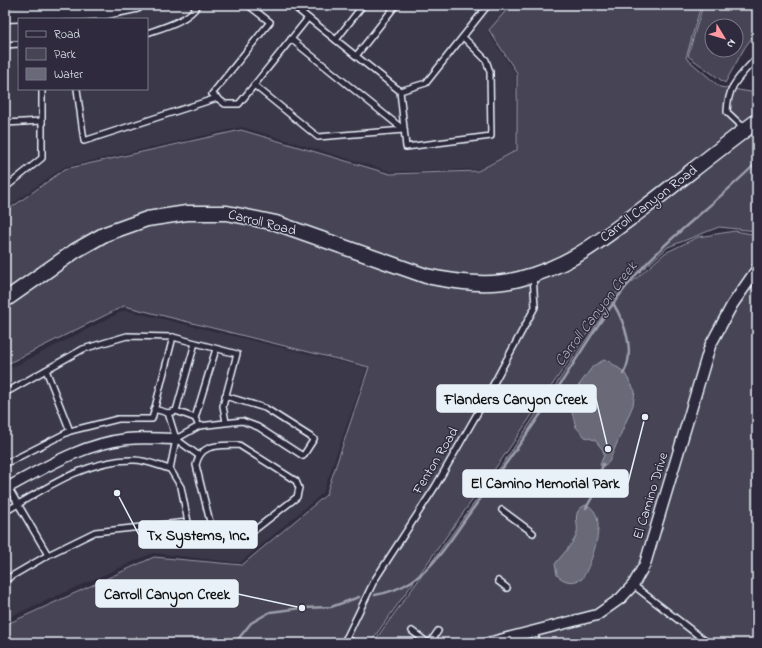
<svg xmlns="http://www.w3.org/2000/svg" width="762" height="648" font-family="'Indie Flower',sans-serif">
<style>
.built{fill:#3b3749;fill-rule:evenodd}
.green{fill:#464455;stroke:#979aa6;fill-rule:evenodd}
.water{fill:#696978;stroke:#9c9fab}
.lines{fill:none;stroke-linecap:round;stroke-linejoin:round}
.stream{stroke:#9c9fab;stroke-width:2.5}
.lane-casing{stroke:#e8f1f8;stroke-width:8}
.street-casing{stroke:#e8f1f8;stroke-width:13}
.secondary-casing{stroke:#e8f1f8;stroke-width:17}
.lane{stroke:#2f2a3d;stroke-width:5}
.street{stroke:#2f2a3d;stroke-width:10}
.secondary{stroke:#2f2a3d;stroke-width:14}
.labels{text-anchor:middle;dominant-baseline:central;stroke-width:3;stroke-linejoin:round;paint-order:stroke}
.street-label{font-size:14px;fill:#e8f1f8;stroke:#2f2a3d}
.water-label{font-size:15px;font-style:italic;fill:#afb4be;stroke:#2f2a3d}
.leader{fill:none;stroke:#e8f1f8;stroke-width:1.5}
.callout-dot{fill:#e8f1f8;stroke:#2f2a3d;stroke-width:1.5}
.callout{fill:#e8f1f8;stroke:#e8f1f8;stroke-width:1.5}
.callout-label{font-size:15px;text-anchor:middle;font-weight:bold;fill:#111}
</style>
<rect width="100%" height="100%" fill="#2f2a3d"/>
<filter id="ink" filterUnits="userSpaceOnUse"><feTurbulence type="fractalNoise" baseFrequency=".025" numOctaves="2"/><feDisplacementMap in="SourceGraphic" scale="8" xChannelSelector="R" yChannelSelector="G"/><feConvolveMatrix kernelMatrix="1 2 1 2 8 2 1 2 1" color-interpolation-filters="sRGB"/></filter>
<g filter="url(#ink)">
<g class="built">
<path d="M5 5H511L488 32 515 73 516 150 480 169 392 172 242 127 64 167 5 209ZM19 19H147V89H19Z"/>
<polygon points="125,310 367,368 323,493 240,563 153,553 5,619 5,371"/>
</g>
<g class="green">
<polygon points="511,5 701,5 686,58 720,87 757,93 757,231 719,227 668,247 612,297 504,456 370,643 5,643 5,625 154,557 242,565 326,495 369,367 124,306 5,365 5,212 65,169 241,130 390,174 478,171 517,150 517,73 489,30"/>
<path d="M703 5H757V31L745 47 725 83 688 56ZM712 26H736V50H712Z"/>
<polygon points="735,231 757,235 757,643 373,643 504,462 614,298 665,253 698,237"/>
</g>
<g class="water">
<polygon points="604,360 610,362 624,372 635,391 633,405 609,462 602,467 600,465 604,455 603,450 595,440 585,437 576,427 570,405 574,392 593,366"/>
<path d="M586 505C611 513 591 565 582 579 573 583 565 583 557 575L555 564C562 555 572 545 576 536 581 525 569 512 586 505Z"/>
</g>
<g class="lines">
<g class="stream">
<path d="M613 303C625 323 636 353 623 374"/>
<polyline points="586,508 594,494 603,464"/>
<path d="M375 595C387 593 401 588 412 581 436 566 455 533 472 510 500 472 528 434 554 394 579 356 601 317 630 282 667 237 717 203 757 162"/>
<polyline points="235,643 251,623 270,612 302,608 331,607 359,597"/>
</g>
<defs>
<g id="lane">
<polyline points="248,5 270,22 212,94 225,104 239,104 308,18"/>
<polyline points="292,5 356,56"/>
<polyline points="396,5 356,56 400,91"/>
<path d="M147 33C164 27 188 21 198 5"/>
<polyline points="463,37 486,60 490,72 491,136 406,147 400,91 426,83 488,5"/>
<polyline points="291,39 404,130"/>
<polyline points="336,40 363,5"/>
<polyline points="5,45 19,44"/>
<polyline points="254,85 318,137 404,130"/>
<polyline points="77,89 84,141 217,98"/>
<polyline points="5,123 42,121"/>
<path d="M745 129 727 112C728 84 740 77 757 57"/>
<polyline points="5,188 42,158 42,89"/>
<polyline points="195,343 176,411 195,418"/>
<polyline points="46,370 70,431"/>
<polyline points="5,393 83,349 127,336 173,337 237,354 223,406 226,422"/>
<polyline points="154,409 168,413"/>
<polyline points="199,426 195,418 216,349"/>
<polyline points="176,439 199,426 242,421 258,427 303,456 314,439 265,408 225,396"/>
<polyline points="176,439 198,455"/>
<path d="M239 445 296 481 299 488 297 497 243 539C230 542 223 542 213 534L196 465C201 442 220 446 239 445Z"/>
<polyline points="5,464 70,431 118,419 152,419 173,337"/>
<polyline points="170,469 176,439 168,413 176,411"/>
<polyline points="8,487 48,555"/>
<polyline points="502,510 533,533"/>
<path d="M5 512C44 489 87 459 134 460 146 460 159 466 170 469L181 487 188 522 95 532 48 555 5 580"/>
<polyline points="498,581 507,588"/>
<polyline points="633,585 708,643"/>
<polyline points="412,631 428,643"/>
<polyline points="534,631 537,643"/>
<polyline points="346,638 354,643"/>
<polyline points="344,643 374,581 435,487 481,407 535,307 533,275"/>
<polyline points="430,643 438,631"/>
</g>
<g id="street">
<path d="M5 489C44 468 82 444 127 439 143 437 160 439 176 439"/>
<polyline points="488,643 597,615 621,598 633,585 645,564 710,346 732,305 757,269"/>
</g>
<g id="secondary">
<polyline points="5,15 107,11 136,5"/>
<path d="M5 300 75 251 105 234 147 219 187 213H227L276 223 426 276C455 282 489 287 519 279 571 266 602 239 644 208 682 179 719 149 757 121"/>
</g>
</defs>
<use href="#lane" class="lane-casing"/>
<use href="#street" class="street-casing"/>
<use href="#secondary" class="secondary-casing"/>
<use href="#lane" class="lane"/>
<use href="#street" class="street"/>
<use href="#secondary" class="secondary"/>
</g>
</g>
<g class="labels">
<g class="street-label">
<text transform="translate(649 204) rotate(-37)">Carroll Canyon Road</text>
<text transform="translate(262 223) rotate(14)">Carroll Road</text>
<text transform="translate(436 461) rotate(-59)">Fenton Road</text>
<text transform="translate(651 496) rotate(-73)">El Camino Drive</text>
</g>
<g class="water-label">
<text transform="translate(596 314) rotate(-53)">Carroll Canyon Creek</text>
</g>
</g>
<path class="leader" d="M608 449L596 399M645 417L628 483M117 493L139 535M302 608L238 594"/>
<g class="callout-dot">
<circle cx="608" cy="449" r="4"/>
<circle cx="645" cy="417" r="4"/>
<circle cx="117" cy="493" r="4"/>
<circle cx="302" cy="608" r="4"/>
</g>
<g class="callout">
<rect x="437" y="385" width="159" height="27" rx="4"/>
<rect x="463" y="470" width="165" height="27" rx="4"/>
<rect x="139" y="521" width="118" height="27" rx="4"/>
<rect x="96" y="580" width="142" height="27" rx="4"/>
</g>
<g class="callout-label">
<text x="516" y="404">Flanders Canyon Creek</text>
<text x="545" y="488">El Camino Memorial Park</text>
<text x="198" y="540">Tx Systems, Inc.</text>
<text x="167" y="599">Carroll Canyon Creek</text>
</g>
<rect width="762" height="648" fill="none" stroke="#2f2a3d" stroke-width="20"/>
<rect x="10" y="10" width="742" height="628" fill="none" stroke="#e8f1f8" stroke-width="1.5" filter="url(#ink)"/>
<rect x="18" y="18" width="130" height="72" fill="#2f2a3d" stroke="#797a88"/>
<rect x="26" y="31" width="20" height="6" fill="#2f2a3d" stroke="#797a88"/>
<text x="54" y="38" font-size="12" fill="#e8f1f8">Road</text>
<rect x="26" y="48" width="20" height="12" fill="#464455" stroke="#797a88"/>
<text x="54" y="58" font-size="12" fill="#e8f1f8">Park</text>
<rect x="26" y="68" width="20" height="12" fill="#696978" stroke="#797a88"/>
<text x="54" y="78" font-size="12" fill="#e8f1f8">Water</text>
<g transform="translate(724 38) rotate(128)"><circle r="19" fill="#2f2a3d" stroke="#797a88"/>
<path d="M0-3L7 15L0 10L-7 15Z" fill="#ff9aa2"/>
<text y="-6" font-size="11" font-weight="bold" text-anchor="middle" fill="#e8f1f8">N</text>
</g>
</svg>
